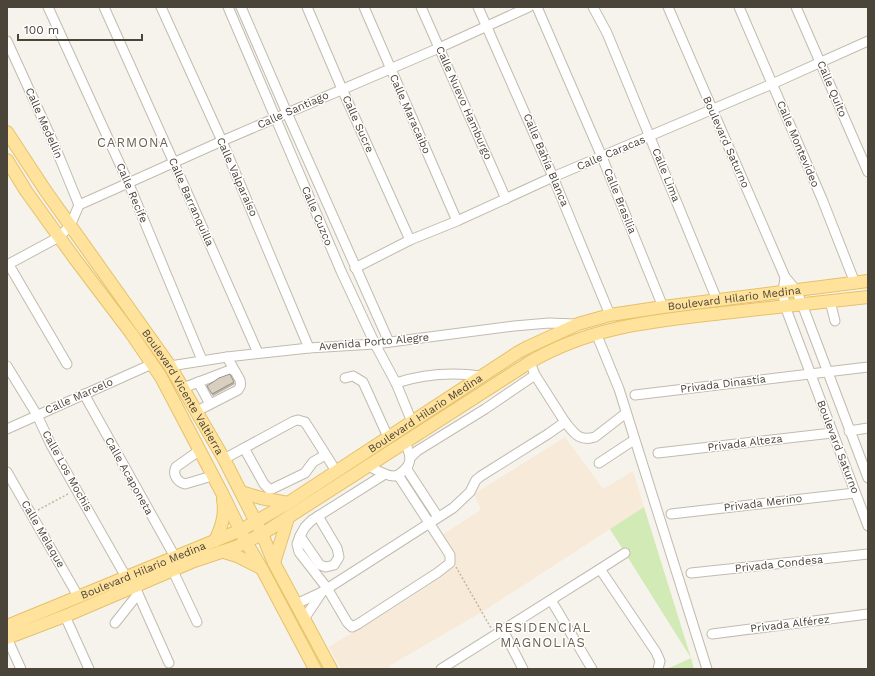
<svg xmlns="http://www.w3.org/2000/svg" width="875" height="676" font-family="'Work Sans',sans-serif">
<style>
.commercial{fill:#f7ead8}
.green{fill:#d2eab5}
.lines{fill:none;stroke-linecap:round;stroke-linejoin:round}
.minor-casing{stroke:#c2bbae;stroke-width:11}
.major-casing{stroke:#e6c16a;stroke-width:14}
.path{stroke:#c4b79f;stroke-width:1.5;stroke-dasharray:2 2;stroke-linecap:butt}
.minor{stroke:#fff;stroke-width:9}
.major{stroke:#ffe39c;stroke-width:12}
.wall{fill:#bab2a6}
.building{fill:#d8cfc1;stroke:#979187}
.labels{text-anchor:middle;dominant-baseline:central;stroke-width:3;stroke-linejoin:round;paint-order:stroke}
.street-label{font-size:11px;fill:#4b4439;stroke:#fff}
.quarter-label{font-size:13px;letter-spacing:1px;fill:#6e6250;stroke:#fff}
</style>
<rect width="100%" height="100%" fill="#f6f3ec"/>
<polygon class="commercial" points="565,437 603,489 633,471 644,507 482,612 389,666 391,669 341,669 329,647 410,598 455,567 442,535 481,510 474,494"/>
<polygon class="green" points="644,507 691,658 694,669 667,669 691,658 610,529"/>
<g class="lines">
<defs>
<g id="minor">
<polyline points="48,7 128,182 202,360"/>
<polyline points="104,7 174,163 258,353"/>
<polyline points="161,7 222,141 309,348"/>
<polyline points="228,7 341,271 375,344 396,383 412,422"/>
<polyline points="241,7 287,113 389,342"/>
<polyline points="307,7 342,89 410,240"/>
<polyline points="364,7 457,221"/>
<polyline points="421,7 506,199"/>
<polyline points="478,7 553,177 610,315"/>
<polyline points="537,7 602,157 663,307"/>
<polyline points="593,7 607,33 717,300"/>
<polyline points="668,7 785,277 796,290 802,304 868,478"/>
<polyline points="739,7 822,199 855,283"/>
<polyline points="796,7 868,172"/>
<polyline points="7,41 54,144 79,205"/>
<polyline points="7,265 59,237 70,226 79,205 222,141 439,48 529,7"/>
<polyline points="9,265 67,364"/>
<polyline points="355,268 410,240 457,221 553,177 772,84 868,41"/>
<polyline points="785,277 783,292 785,306 868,526"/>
<polyline points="830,301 835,321"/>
<polyline points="596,333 619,389 707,669"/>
<polyline points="7,366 37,415 51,445 126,577"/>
<polyline points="170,366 227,357 309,348 375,344 514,326 549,323 576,324"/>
<polyline points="345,378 353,376 363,382 388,437"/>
<polyline points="198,382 210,404"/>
<path d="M396 383C424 374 452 372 481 376"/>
<polyline points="183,388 233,369"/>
<polyline points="84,394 175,557"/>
<polyline points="635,395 868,367"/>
<path d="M197 411 238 390C241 386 241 385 240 380L227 357"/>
<path d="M565 422C574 433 579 442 595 437L626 413"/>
<polyline points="7,429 152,364"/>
<polyline points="849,431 868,428"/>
<polyline points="244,448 264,484 269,489 272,489 305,473 313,462 325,455"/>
<path d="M200 450 176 467C172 474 177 482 185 484L212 476"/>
<polyline points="658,453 832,433"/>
<polyline points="411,457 417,451 485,409 535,375"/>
<polyline points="224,459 294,421 298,420 305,422 336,471"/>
<polyline points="599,463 634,440"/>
<path d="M367 465C375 469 385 476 394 476 397 476 400 474 402 472 414 463 410 454 405 442"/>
<polyline points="406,468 438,517"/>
<polyline points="7,472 78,596"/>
<polyline points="385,474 312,520 305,527 300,536 297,544 299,552 327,588 347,622 352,627 358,624 437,573 450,563 450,555 398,475"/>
<polyline points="671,514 855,493"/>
<polyline points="300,536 320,565 326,567 334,565 339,557 337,548 318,516"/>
<polyline points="600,569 625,553"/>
<polyline points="173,571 197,622"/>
<polyline points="691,573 868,554"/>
<polyline points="135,587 169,663"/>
<polyline points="551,600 592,669"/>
<polyline points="296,604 322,592 453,508 470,492 476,480 481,476 548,434 565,422 535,375 530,362"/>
<polyline points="65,616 89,669"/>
<polyline points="304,619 322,592"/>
<polyline points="115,623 138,594"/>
<polyline points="503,630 523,669"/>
<polyline points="712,634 868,614"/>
<polyline points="7,638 21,669"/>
<polyline points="441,669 600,569 656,652 660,661 658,669"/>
</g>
<g id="major">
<path id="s1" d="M7 132 45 190 170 366 224 459 262 534 274 563 331 669"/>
<polyline points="7,160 26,191 75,259 131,333 161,377 222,493 246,542 262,569 315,669"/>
<polyline points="241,492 261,498 288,503"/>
<path d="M215 541C221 528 226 515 223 500"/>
<polyline points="224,552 237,556 261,568"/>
<polyline points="274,563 288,518"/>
<path id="s2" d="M7 626 241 530 288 503 517 353 528 347 578 324 610 315 663 307 868 281"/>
<path d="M7 638 70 614 194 561 236 547 262 534 530 362C592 326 654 321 723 313 771 308 820 302 868 297"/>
</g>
</defs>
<use href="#minor" class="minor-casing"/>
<use href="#major" class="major-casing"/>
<g class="path">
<polyline points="38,510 68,494"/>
<polyline points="456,567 491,628"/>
</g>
<use href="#minor" class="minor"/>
<use href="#major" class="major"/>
</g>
<polygon class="wall" points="230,374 235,384 213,396 207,386"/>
<polygon class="building" points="230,374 234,382 212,394 207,386 219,378"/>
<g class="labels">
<g class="street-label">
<text transform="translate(832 89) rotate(67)">Calle Quito</text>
<text transform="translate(464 103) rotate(66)">Calle Nuevo Hamburgo</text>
<text transform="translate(293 110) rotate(-24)">Calle Santiago</text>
<text transform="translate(410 114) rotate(66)">Calle Maracaibo</text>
<text transform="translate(44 123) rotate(66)">Calle Medellín</text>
<text transform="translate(358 124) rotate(66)">Calle Sucre</text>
<text transform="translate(726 142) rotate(66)">Boulevard Saturno</text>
<text transform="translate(798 144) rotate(67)">Calle Montevideo</text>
<text transform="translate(611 153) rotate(-23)">Calle Caracas</text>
<text transform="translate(546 160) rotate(67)">Calle Bahía Blanca</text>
<text transform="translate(666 175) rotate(68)">Calle Lima</text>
<text transform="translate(237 177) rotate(66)">Calle Valparaíso</text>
<text transform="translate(132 193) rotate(67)">Calle Recife</text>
<text transform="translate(620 201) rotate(68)">Calle Brasilia</text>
<text transform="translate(191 202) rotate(66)">Calle Barranquilla</text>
<text transform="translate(317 216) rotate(67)">Calle Cuzco</text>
<text stroke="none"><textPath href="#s2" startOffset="807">Boulevard Hilario Medina</textPath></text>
<text transform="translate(374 342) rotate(-5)">Avenida Porto Alegre</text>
<text transform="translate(723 384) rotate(-7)">Privada Dinastía</text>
<text stroke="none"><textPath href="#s1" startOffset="314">Boulevard Vicente Valtierra</textPath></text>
<text transform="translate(79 396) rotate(-24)">Calle Marcelo</text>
<text stroke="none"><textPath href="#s2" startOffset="471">Boulevard Hilario Medina</textPath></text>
<text transform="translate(745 443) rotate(-7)">Privada Alteza</text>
<text transform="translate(838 447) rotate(69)">Boulevard Saturno</text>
<text transform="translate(67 471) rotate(61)">Calle Los Mochis</text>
<text transform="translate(129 476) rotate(61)">Calle Acaponeta</text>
<text transform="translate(763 503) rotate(-7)">Privada Merino</text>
<text transform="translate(43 534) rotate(60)">Calle Melaque</text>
<text transform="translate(779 564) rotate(-6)">Privada Condesa</text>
<text stroke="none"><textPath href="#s2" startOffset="147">Boulevard Hilario Medina</textPath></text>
<text transform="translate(790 624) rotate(-7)">Privada Alférez</text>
</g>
<g class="quarter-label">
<text x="133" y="142">CARMONA</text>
<text x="543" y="627">RESIDENCIAL<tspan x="543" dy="15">MAGNOLIAS</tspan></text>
</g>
</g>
<rect width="875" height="676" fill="none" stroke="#4b4439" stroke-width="16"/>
<path d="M18 34v6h124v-6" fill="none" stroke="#4b4439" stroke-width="2"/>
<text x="24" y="34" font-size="12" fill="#4b4439" stroke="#ffffff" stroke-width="3" paint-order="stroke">100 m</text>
</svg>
